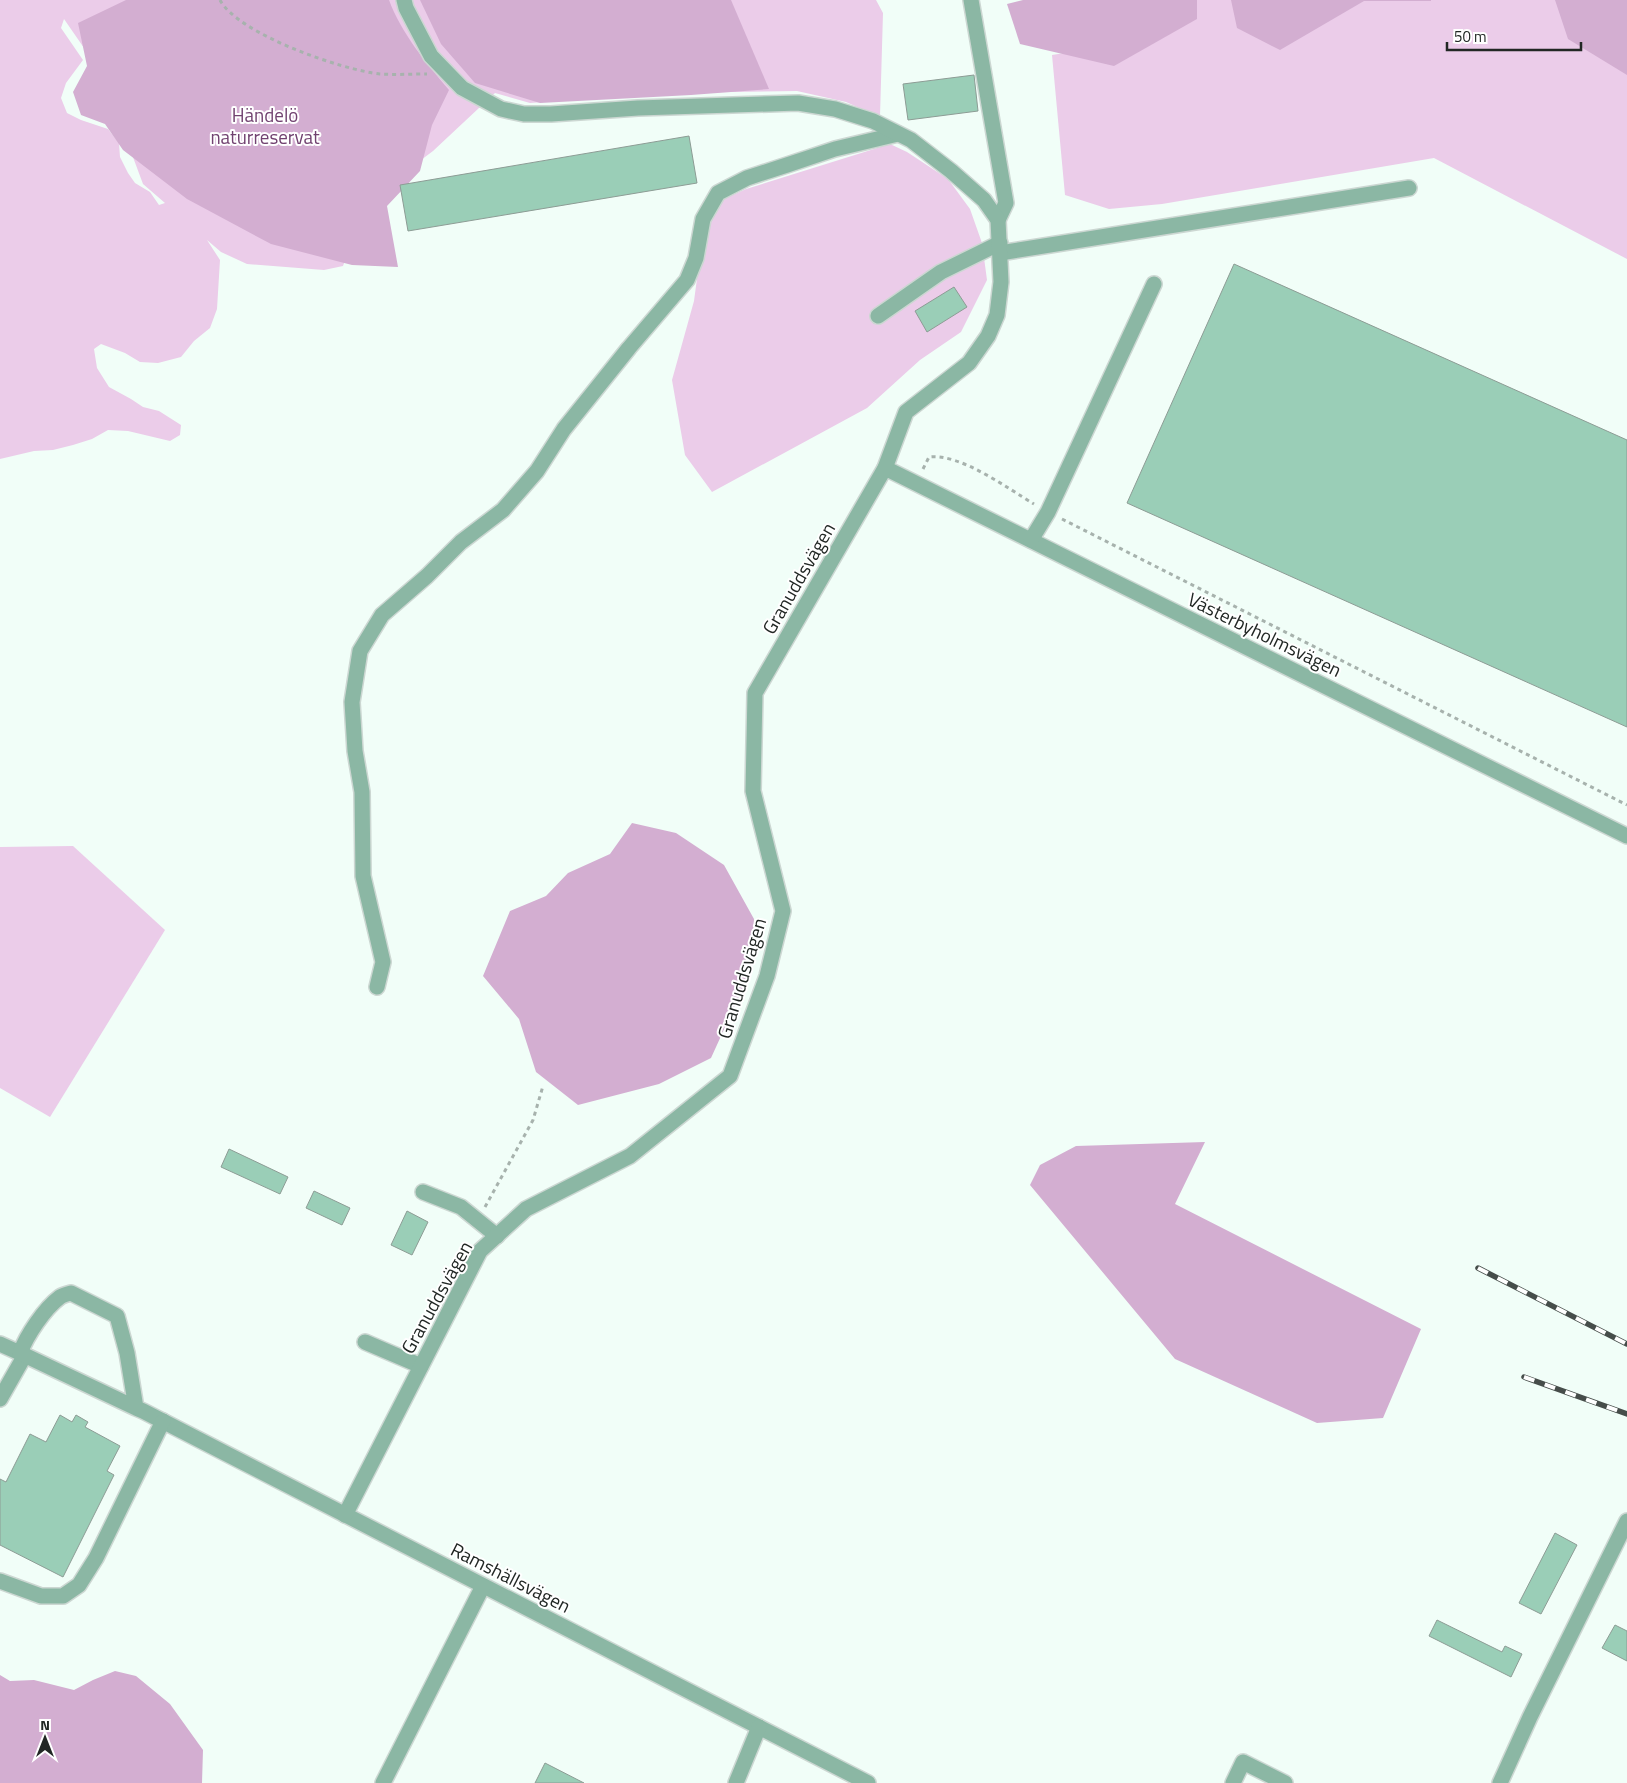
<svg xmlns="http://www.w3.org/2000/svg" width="1627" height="1783" font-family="'Titillium Web',sans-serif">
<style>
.green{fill:#ebcce9;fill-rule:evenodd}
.forest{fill:#d3aed1}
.building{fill:#9aceb7;stroke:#8d9c95}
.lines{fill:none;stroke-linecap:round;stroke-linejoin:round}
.minor-casing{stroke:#ccd7d2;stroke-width:18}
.path{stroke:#a7b2ad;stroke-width:3;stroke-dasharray:4 4;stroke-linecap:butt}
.minor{stroke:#8bb7a4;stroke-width:15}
.rail-casing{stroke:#464d4a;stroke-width:5.5}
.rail{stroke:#fff;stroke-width:4;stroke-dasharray:11;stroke-linecap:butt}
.labels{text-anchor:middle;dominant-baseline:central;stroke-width:4;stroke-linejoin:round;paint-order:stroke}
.park-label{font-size:19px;fill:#714270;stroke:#fff}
.street-label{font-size:19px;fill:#212724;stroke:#fff}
</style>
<rect width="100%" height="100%" fill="#f1fef8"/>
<g class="green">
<path d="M0 0H876L883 13 880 116 882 118 846 102 797 91 671 93 530 103 495 93 433 151 397 178 369 197 343 266 324 270 247 264 221 252 207 240 220 260 217 309 210 328 194 341 181 357 158 363 140 362 125 353 101 344 94 349 97 368 109 387 131 399 143 407 159 411 181 425 180 435 170 441 128 431 108 430 92 439 73 445 53 450 34 451 0 459ZM64 19 102 74 143 184 165 203 159 205 150 192 135 183 128 173 120 157 119 143 108 129 81 120 67 113 61 98 66 83 83 60 61 28Z"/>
<polygon points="1126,0 1627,0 1627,259 1434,158 1162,204 1109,209 1065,195 1052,55 1107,46"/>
<polygon points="890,144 907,152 948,179 970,209 982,243 987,280 961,332 920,360 867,408 712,492 685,455 672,380 694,301 703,234 722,200 746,189"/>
<polygon points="73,846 165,930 50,1117 0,1088 0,847"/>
</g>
<g class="forest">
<path d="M126 0H389C401 33 427 64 449 90L432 125 420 171 387 206 398 267 352 265 271 244 187 199 123 150 105 124 81 115 73 92 87 66 78 23Z"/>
<polygon points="420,0 731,0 769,89 691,95 540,103 475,83 441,44"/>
<polygon points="1023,0 1197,0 1197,19 1114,66 1020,44 1007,4"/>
<polygon points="1231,0 1431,0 1431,1 1364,1 1280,50 1237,28"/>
<polygon points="1555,0 1627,0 1627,75 1568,39"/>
<polygon points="632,823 676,833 724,865 754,919 752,968 711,1058 659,1084 578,1105 536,1072 519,1019 483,976 510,911 546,896 568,873 610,854"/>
<polygon points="1205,1142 1175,1204 1421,1329 1383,1418 1317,1423 1175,1359 1030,1185 1040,1165 1076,1146"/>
<polygon points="115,1671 136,1676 170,1704 203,1750 202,1783 0,1783 0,1675 10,1681 34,1680 74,1690 93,1680"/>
</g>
<g class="building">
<polygon points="974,75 978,111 908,120 903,84"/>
<polygon points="689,136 697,183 408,231 400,185"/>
<polygon points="1234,264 1627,440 1627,727 1127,503"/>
<polygon points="954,287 967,307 927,332 915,311"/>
<polygon points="229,1149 288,1177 280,1194 221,1167"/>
<polygon points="314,1191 350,1208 342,1225 306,1208"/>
<polygon points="407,1211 428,1222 412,1255 391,1245"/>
<polygon points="60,1415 72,1422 76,1415 88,1422 85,1427 120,1446 107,1471 114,1475 63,1577 0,1545 0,1479 6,1482 30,1434 46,1442"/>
<polygon points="1555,1533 1577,1545 1541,1614 1519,1603"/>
<polygon points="1437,1620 1502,1652 1505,1646 1522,1654 1511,1677 1429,1636"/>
<polygon points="1615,1625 1627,1631 1627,1661 1602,1648"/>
<polygon points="545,1763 584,1783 535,1783"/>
</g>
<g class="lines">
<defs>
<g id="minor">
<polyline points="971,0 1006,203 998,220"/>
<polyline points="1000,253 1409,188"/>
<polyline points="878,316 941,272 1000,243"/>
<polyline points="885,468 1627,836"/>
<polyline points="1031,540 1048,512 1154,284"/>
<polyline points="377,987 383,962 363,876 362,792 355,751 352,702 360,651 382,615 427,576 461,542 503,510 537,471 564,429 629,348 687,280 696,258 703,219 718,193 747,178 787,165 835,149 898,134"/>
<polyline points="423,1192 461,1207 497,1236"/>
<polyline points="365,1342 421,1366"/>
<polyline points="0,1344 20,1353"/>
<polyline points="0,1399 25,1355"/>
<path d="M136 1408 127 1353 117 1316 71 1293C67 1294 63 1295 60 1297 44 1309 27 1335 20 1353L136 1408 143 1411 868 1783"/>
<polyline points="345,1515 480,1251 526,1209 630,1156 730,1076 767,976 783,911 753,791 755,693 885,468 906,412 969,363 988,336 997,315 1001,282 998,220 984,200 951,171 911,140 873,121 835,109 798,103 638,108 551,114 524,114 501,109 462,88 431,56 406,8 404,0"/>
<polyline points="0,1581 41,1596 63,1596 79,1585 96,1558 163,1421"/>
<polyline points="383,1783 483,1586"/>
<polyline points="736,1783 759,1727"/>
<polyline points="1233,1783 1243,1762 1285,1783"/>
<polyline points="1500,1783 1530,1717 1627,1521"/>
</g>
</defs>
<use href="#minor" class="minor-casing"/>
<g class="path">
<path d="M220 0C238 34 342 70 380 74 395 75 411 74 427 74"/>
<path d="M923 469 929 457C960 453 1007 488 1034 504"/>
<polyline points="1062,519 1627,805"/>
<polyline points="485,1207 533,1120 543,1086"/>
</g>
<use href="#minor" class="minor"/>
<defs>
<g id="rail">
<polyline points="1478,1268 1627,1344"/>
<polyline points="1524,1377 1627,1414"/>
</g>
</defs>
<use href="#rail" class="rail-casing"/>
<use href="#rail" class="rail"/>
</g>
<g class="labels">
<g class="park-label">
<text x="265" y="114">Händelö<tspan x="265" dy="22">naturreservat</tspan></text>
</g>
<g class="street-label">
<text transform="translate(798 578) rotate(-60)">Granuddsvägen</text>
<text transform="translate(1265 634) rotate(26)">Västerbyholmsvägen</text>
<text transform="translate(741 978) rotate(-73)">Granuddsvägen</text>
<text transform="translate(436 1297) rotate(-61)">Granuddsvägen</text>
<text transform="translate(511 1577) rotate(27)">Ramshällsvägen</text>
</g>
</g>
<g transform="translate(45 1738)" stroke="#ffffff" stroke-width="4" paint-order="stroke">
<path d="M0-4L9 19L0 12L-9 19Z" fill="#212724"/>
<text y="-8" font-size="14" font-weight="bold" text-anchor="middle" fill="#212724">N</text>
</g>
<path d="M1447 42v8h134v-8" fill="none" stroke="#212724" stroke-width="2.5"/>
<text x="1454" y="42" font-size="15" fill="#212724" stroke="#ffffff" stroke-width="4" paint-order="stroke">50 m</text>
</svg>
